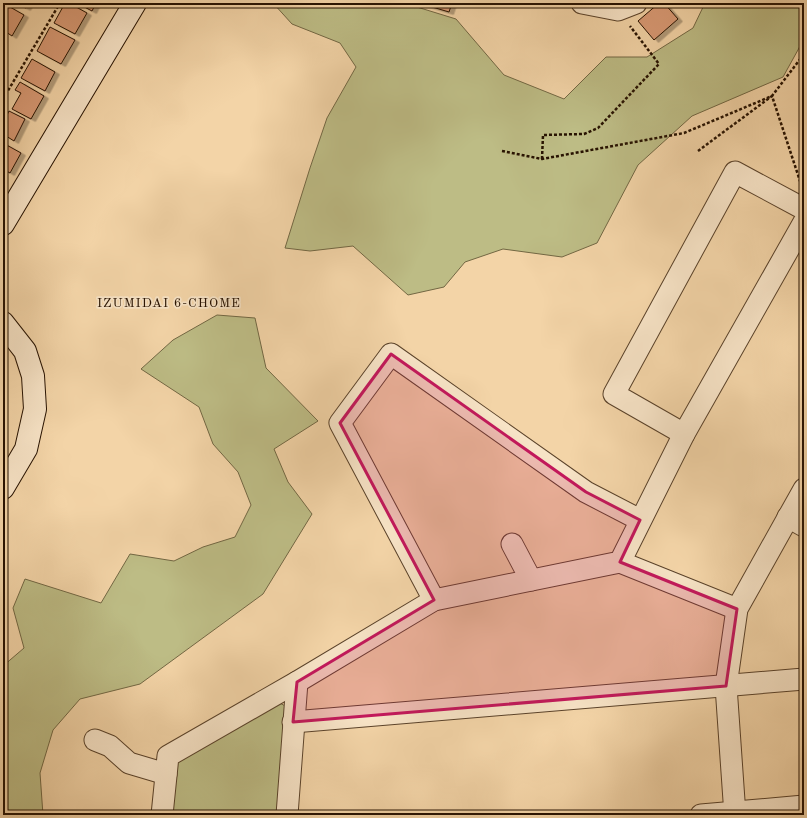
<svg xmlns="http://www.w3.org/2000/svg" width="807" height="818" font-family="'Old Standard TT',serif">
<style>
.green{fill:#bdbc85;stroke:#726743}
.building{fill:#d99a74;stroke:#271201;filter:url(#shadow)}
.lines{fill:none;stroke-linecap:round;stroke-linejoin:round}
.street-casing{stroke:#5a422a;stroke-width:23}
.secondary-casing{stroke:#271201;stroke-width:24}
.path{stroke:#271201;stroke-width:2.5;stroke-dasharray:3 2;stroke-linecap:butt}
.street{stroke:#f7e3c6;stroke-width:21}
.secondary{stroke:#f7e3c6;stroke-width:22}
.marked{fill:#c2185b;fill-opacity:0.2;stroke:#c2185b;stroke-width:3;stroke-linejoin:round}
.labels{text-anchor:middle;dominant-baseline:central;stroke-width:3.5;stroke-linejoin:round;paint-order:stroke}
.neighbourhood-label{font-size:13px;letter-spacing:1px;fill:#271201;stroke:#f7e3c6}
</style>
<defs>
<filter id="shadow"><feDropShadow dx="4.5" dy="2.5" stdDeviation="0" flood-color="#0004"/></filter>
</defs>
<rect width="100%" height="100%" fill="#f3d4a7"/>
<filter id="stains"><feTurbulence type="fractalNoise" baseFrequency=".005" numOctaves="4"/><feColorMatrix values="0 0 0 0 .2 0 0 0 0 .09 0 0 0 0 .02 0 0 0 .5 -.17"/></filter>
<radialGradient id="worn" r=".72"><stop offset=".6" stop-color="#630" stop-opacity="0"/><stop offset="1" stop-color="#630" stop-opacity=".3"/></radialGradient>
<g class="green">
<polygon points="273,3 404,3 456,19 504,75 564,99 606,57 647,57 693,28 705,3 804,3 804,39 783,77 692,116 638,165 597,243 562,257 503,249 465,262 444,287 408,295 353,246 310,251 285,248 310,168 327,118 356,67 340,43 292,24"/>
<polygon points="217,315 255,318 266,368 318,421 274,449 288,482 312,514 263,594 140,684 80,699 53,730 40,773 43,815 3,815 3,666 24,648 13,608 25,579 101,603 130,554 174,561 203,547 235,537 251,505 238,472 213,444 199,407 141,369 173,340"/>
<polygon points="275,700 290,709 282,815 170,815 175,755"/>
</g>
<g class="building">
<polygon points="3,3 24,15 12,36 3,30"/>
<polygon points="16,3 29,3 26,8"/>
<polygon points="65,3 69,3 87,13 75,34 54,23"/>
<polygon points="77,3 96,3 92,11"/>
<polygon points="419,3 452,3 449,12"/>
<polygon points="659,3 664,3 678,19 654,40 638,21"/>
<polygon points="50,27 75,40 61,64 37,51"/>
<polygon points="32,59 55,72 45,91 21,78"/>
<polygon points="20,82 44,96 31,119 12,109 21,93 15,90"/>
<polygon points="9,111 25,119 14,141 3,134 3,112 7,115"/>
<polygon points="3,143 21,153 10,173 3,169"/>
</g>
<g class="lines">
<defs>
<g id="street">
<polyline points="582,3 618,10 636,3"/>
<polyline points="684,434 614,394 735,172 804,209"/>
<polyline points="788,517 804,526"/>
<polyline points="512,544 531,580"/>
<polyline points="620,562 737,609"/>
<polyline points="434,600 340,423 391,354 586,492 640,520"/>
<polyline points="293,722 804,679"/>
<polyline points="95,740 110,746 129,763 166,774"/>
<polyline points="162,815 168,756 297,682 434,600 620,562 684,434 804,222"/>
<polyline points="287,815 297,682"/>
<polyline points="701,815 804,806"/>
<polyline points="735,815 726,686 737,609 804,489"/>
</g>
<g id="secondary">
<polyline points="3,224 135,3"/>
<polyline points="3,323 25,351 33,376 35,409 26,449 3,488"/>
</g>
</defs>
<use href="#street" class="street-casing"/>
<use href="#secondary" class="secondary-casing"/>
<g class="path">
<polyline points="3,99 60,3"/>
<polyline points="502,151 542,159 684,133 772,96 804,54"/>
<polyline points="698,151 772,96 801,184"/>
<polyline points="542,159 543,135 584,134 598,128 659,64 630,26"/>
</g>
<use href="#street" class="street"/>
<use href="#secondary" class="secondary"/>
</g>
<path class="marked" d="M391 354 586 492 640 520 620 562 737 609 726 686 293 722 297 682 434 600 340 423Z"/>
<g class="labels">
<g class="neighbourhood-label">
<text x="169" y="303">IZUMIDAI 6-CHOME</text>
</g>
</g>
<rect width="807" height="818" fill="none" stroke="#f3d4a7" stroke-width="16"/>
<rect x="4" y="4" width="799" height="810" fill="none" stroke="#271201" stroke-width="2"/>
<rect x="8" y="8" width="791" height="802" fill="none" stroke="#271201"/>
<rect width="100%" height="100%" filter="url(#stains)"/>
<rect width="100%" height="100%" fill="url(#worn)"/>
</svg>
